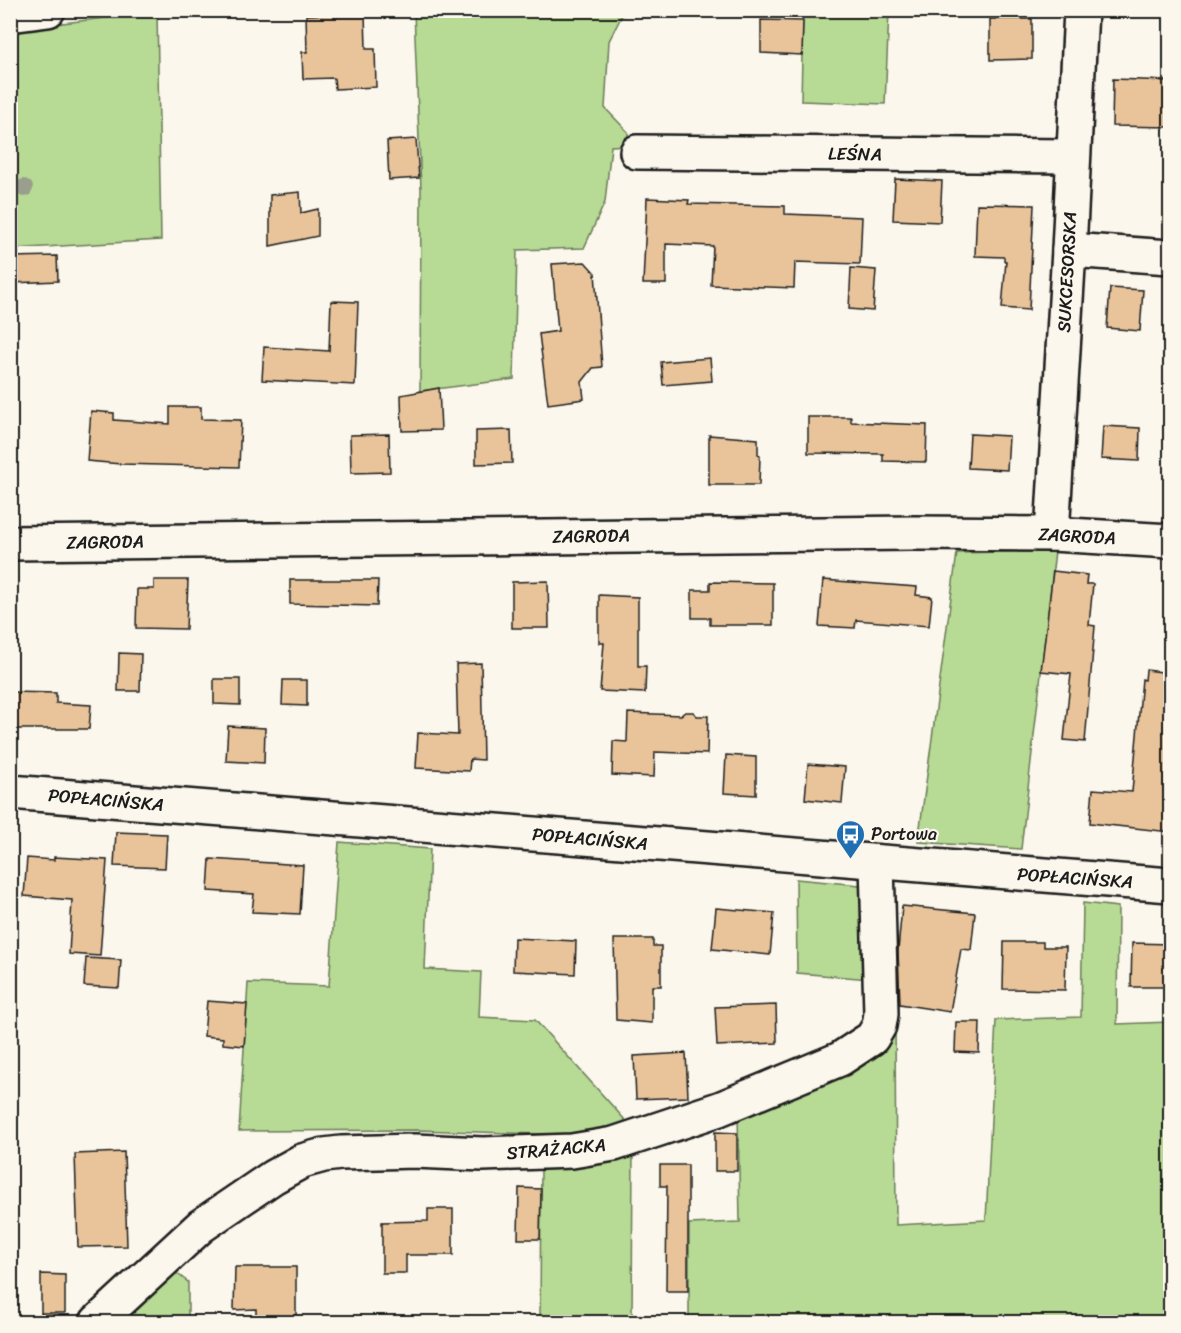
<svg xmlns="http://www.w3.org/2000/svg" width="1181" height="1333" font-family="Sriracha,sans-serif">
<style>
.green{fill:#b7da94;stroke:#6a7b58;stroke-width:1.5}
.building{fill:#e9c49a;stroke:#1c1c1c;stroke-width:1.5}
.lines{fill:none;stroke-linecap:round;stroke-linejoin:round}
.minor-casing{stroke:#1c1c1c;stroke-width:38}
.minor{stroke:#fbf7ec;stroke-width:33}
.tree{fill:#9a9e8d}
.labels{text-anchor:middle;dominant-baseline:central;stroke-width:4.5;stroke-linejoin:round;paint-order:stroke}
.street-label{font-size:18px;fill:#1c1c1c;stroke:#fbf7ec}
.poi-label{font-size:18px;fill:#1c1c1c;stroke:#fbf7ec;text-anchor:start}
</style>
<rect width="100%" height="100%" fill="#fbf7ec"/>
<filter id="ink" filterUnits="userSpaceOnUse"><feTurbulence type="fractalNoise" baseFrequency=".0167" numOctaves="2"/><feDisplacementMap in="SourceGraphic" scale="12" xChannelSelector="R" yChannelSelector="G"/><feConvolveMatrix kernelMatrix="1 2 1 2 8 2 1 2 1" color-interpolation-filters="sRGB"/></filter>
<g filter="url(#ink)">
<g class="green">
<polygon points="414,11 624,11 609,41 605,108 628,132 628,145 611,146 605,202 584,248 517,250 514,379 420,391 421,190"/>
<polygon points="803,11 889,11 885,104 801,101"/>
<polygon points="157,12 161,240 11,249 11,29"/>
<polygon points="1055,551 1021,849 918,842 957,553"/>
<polygon points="339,842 430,849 425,969 481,972 479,1017 535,1020 635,1131 606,1136 418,1130 239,1131 248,983 329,986"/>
<polygon points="796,879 870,886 870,979 797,973"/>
<polygon points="1083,903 1118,907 1117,1024 1170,1022 1170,1322 689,1322 689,1224 740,1222 738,1113 895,1011 896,1225 986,1220 996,1020 1081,1017"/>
<polygon points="633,1145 632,1322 540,1322 541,1162"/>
<polygon points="175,1272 188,1282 188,1322 111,1322"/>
</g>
<g class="building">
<polygon points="365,13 366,49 375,49 376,87 335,89 334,78 303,79 302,52 307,52 306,15"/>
<polygon points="990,19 1032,19 1032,59 990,60"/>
<polygon points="761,20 803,21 802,55 761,53"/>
<polygon points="1113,79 1170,81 1170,127 1112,126"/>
<polygon points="416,139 419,178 389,180 387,141"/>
<polygon points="895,179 942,181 940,222 893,220"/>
<polygon points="300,192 301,213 318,209 318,236 270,246 270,195"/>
<polygon points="647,198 689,200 688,204 785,206 785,214 862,217 860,264 795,262 794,288 711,285 713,246 666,244 666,284 643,284"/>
<polygon points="977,204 1034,205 1029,310 1002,308 1006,261 1004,261 1004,257 975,256"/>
<polygon points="57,256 58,281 12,283 11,257"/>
<polygon points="585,262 595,273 602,367 593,368 582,382 584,399 548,404 539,334 558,331 552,264"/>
<polygon points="851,268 876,270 873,311 849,309"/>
<polygon points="1110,288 1143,290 1140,331 1107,328"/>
<polygon points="331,301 358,302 355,385 262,380 264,347 329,351"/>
<polygon points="710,358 712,381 663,385 661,362"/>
<polygon points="439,388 441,430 402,431 401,395"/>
<polygon points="170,407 201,407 201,419 241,420 239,467 121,464 87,461 91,411 114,413 114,420 170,424"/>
<polygon points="808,417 851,417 851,422 927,425 926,462 883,461 883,454 808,453"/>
<polygon points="1103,426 1140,428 1139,461 1101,459"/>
<polygon points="511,430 512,463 476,464 476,431"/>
<polygon points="389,434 390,472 351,473 350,435"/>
<polygon points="970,434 1009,436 1007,470 968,468"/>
<polygon points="709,435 758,439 758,454 760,456 759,485 709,485"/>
<polygon points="1053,571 1087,575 1086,584 1093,584 1089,625 1095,626 1085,742 1064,740 1071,674 1041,671"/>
<polygon points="154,580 188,580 186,629 136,628 137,589 154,589"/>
<polygon points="290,580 378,580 377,606 290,604"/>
<polygon points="823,580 917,587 916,595 932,597 929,626 856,620 855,628 819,626"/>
<polygon points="548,581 549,628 512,628 512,582"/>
<polygon points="710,582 773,583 773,625 710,625 710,618 692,618 692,590 710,590"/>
<polygon points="599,595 638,597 638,666 646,666 645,693 600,691 604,643 599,643"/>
<polygon points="119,653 141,654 140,691 118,691"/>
<polygon points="481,663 483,760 470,759 469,771 416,768 418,733 458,735 456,664"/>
<polygon points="1146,670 1170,673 1170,832 1090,823 1093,789 1132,792 1142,679 1145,680"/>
<polygon points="214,679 240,679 240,705 214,704"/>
<polygon points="283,680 307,680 307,706 282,705"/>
<polygon points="10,692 56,693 56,703 91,705 89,729 10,729"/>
<polygon points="685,712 693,712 697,716 708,716 707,754 655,752 654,777 612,775 613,741 627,742 628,713 681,715"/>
<polygon points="228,726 265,728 264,763 226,761"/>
<polygon points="726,755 756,757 756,795 724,793"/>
<polygon points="808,764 845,767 842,803 805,799"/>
<polygon points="116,832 167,834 165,868 114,866"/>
<polygon points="54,857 107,860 100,956 69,954 72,900 24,896 27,858 54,860"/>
<polygon points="210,859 303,865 300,914 252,912 254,894 208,891"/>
<polygon points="902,906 975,913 971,950 961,949 950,1012 900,1004 898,951"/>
<polygon points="716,908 774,913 770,955 712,949"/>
<polygon points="514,938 576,941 575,974 513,971"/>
<polygon points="614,939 653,939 653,946 661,946 661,986 652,986 652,1023 616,1020"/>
<polygon points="1004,942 1043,942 1043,947 1066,947 1065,990 1003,989"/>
<polygon points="1132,943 1170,944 1170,987 1131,987"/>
<polygon points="86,958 121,960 119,988 84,986"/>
<polygon points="207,1001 247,1004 244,1046 223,1044 223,1038 204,1036"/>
<polygon points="776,1005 777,1043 717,1046 715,1007"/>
<polygon points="956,1022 980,1022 979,1053 955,1052"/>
<polygon points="686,1053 688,1097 636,1099 634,1056"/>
<polygon points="715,1132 737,1133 737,1171 715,1171"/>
<polygon points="124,1152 127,1246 78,1247 75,1154"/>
<polygon points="660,1165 688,1165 688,1291 666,1291 667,1186 660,1186"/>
<polygon points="519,1188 541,1189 540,1239 518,1239"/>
<polygon points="428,1209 453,1209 453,1255 406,1255 406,1273 382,1273 382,1222 428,1221"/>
<polygon points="235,1267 296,1267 296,1319 256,1319 256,1309 234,1310"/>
<polygon points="41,1274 65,1275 65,1313 41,1313"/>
</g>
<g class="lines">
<defs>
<g id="minor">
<polyline points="10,15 48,10"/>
<polyline points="637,152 1073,156"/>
<polyline points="1069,250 1170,257"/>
<polyline points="1052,534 1069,250 1081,10"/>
<polyline points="10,543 912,533 1052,534 1170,541"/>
<polyline points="10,792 1170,885"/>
<polyline points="97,1322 201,1226 273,1177 302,1161 324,1155 341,1153 415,1151 483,1154 572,1151 614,1144 719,1109 840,1059 872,1038 879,1026 881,1014 877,862"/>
</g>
</defs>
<use href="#minor" class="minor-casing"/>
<use href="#minor" class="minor"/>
</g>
<circle class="tree" cx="24" cy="188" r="9"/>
</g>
<defs>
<symbol id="bus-pin" viewBox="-11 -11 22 30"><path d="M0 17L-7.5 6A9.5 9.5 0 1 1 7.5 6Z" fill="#1f6fb2" stroke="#fbf7ec"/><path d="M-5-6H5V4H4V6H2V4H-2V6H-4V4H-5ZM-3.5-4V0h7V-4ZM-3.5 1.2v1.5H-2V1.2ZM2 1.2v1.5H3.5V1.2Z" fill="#fff"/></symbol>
</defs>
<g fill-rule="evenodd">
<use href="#bus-pin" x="834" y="818" width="33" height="45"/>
</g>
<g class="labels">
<g class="street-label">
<text transform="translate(855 154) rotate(1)">LEŚNA</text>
<text transform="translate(1067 272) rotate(-87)">SUKCESORSKA</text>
<text transform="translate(591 536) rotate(-1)">ZAGRODA</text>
<text transform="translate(1077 536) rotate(3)">ZAGRODA</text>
<text transform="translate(105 542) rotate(-1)">ZAGRODA</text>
<text transform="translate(106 800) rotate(5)">POPŁACIŃSKA</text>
<text transform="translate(590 839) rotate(5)">POPŁACIŃSKA</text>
<text transform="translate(1075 878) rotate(4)">POPŁACIŃSKA</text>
<text transform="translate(556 1149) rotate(-5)">STRAŻACKA</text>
</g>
<g class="poi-label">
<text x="871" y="834">Portowa</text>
</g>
</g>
<rect width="1181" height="1333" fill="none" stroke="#fbf7ec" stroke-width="36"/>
<rect x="18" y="18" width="1145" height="1297" fill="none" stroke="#1c1c1c" stroke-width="2" filter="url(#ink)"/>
</svg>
